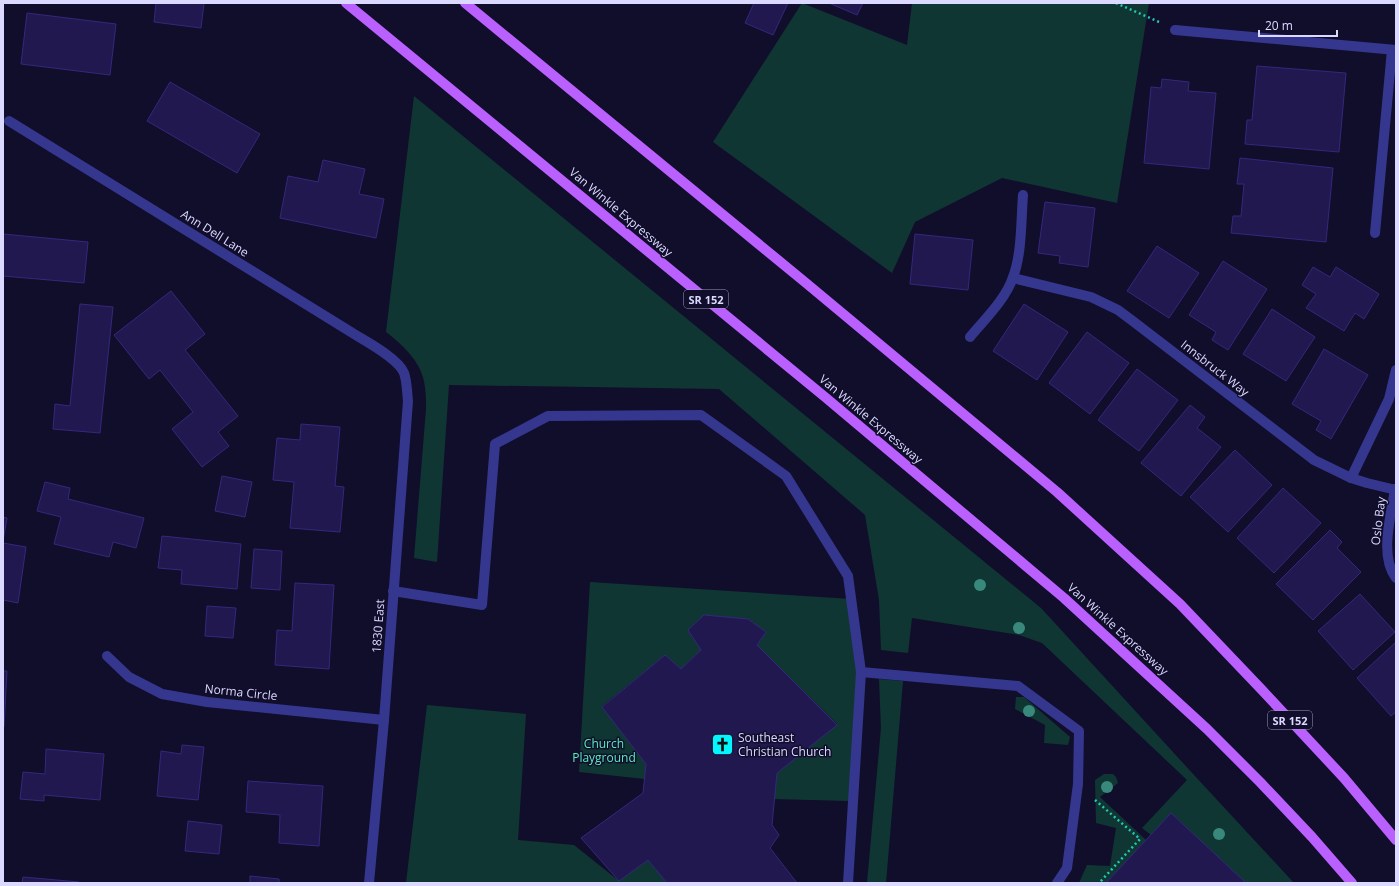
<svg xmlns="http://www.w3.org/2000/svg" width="1399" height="886" font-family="'Open Sans',sans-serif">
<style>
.green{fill:#103633}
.building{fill:#20184e;stroke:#34287d}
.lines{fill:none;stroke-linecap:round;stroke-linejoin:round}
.path{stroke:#24c8b4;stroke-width:2.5;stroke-dasharray:2 3;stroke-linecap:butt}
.service{stroke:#35378f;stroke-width:10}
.minor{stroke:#35378f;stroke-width:10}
.primary{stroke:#ba60ff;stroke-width:10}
.tree{fill:#38887c}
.labels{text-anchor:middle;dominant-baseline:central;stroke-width:3;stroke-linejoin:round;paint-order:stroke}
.shield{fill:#110e2c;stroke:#9e9cc0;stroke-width:1}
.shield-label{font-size:11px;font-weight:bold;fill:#dbd9ff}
.street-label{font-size:12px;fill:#dbd9ff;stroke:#110e2c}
.poi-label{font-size:12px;fill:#dbd9ff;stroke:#110e2c;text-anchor:start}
.park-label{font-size:12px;fill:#58ecbe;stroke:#110e2c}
</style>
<rect width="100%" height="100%" fill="#110e2c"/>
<g class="green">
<polygon points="802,3 907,45 912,3 1149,3 1117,203 1002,178 915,222 892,273 713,142"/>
<path d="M414 96 1041 608 1194 775 1294 883H1246L1171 813 1151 835 1142 828 1187 780 1042 643 1019 635 912 618 908 653 881 650 879 600 865 515 719 389 449 385 437 562 414 558 426 409C426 400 426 391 424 381 420 361 402 344 386 332Z"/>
<polygon points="590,582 851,599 861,672 849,801 774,799 777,773 837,724 757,645 766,632 748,619 704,615 688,630 701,650 681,669 665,655 602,706 646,764 645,779 579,772"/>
<polygon points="879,679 903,681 886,883 867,883 881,728"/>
<polygon points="1016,697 1024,697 1070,737 1068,745 1044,743 1045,725 1015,709"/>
<polygon points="427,705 526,714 518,840 574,845 619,881 648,860 667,883 406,883"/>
<polygon points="1104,774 1113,774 1116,777 1118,783 1100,797 1146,840 1106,883 1079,883 1087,865 1110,866 1116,828 1096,823 1095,780"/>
</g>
<g class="building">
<polygon points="156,3 204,3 201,28 154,22"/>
<polygon points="754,3 788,3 773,35 745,23"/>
<polygon points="829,3 863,3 857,15"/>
<polygon points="27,13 116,24 110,75 21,64"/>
<polygon points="1257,66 1346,73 1339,152 1245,144 1247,120 1252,120"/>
<polygon points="1162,79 1189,82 1188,91 1216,93 1209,169 1144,163 1151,87 1161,88"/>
<polygon points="170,82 260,134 237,173 147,121"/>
<polygon points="1240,158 1333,168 1326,242 1231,233 1233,216 1241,216 1244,184 1237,184"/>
<polygon points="323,160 365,169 359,194 384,199 376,238 280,218 288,176 318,182"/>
<polygon points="1045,202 1095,208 1088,267 1059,263 1060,256 1038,253"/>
<polygon points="3,234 88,242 84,283 3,276"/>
<polygon points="915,234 973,240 968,290 910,284"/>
<polygon points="1157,246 1199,273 1169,318 1127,291"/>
<polygon points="1223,261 1267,289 1228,350 1212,340 1216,332 1189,315"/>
<polygon points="1313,267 1330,277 1336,267 1379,294 1364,319 1355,313 1344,331 1306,308 1316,294 1302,285"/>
<polygon points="171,291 205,334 185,350 238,416 218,432 229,446 202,467 172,429 193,412 160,370 149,379 114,335"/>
<polygon points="80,304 113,307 100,433 53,429 55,404 70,406"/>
<polygon points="1024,304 1068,332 1037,380 993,351"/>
<polygon points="1272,309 1315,337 1286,381 1243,354"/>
<polygon points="1087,332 1129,363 1090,414 1049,383"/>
<polygon points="1324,349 1368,375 1331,439 1316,430 1321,421 1292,404"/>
<polygon points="1137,369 1178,400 1139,451 1098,420"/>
<polygon points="1190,405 1205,417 1197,428 1221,447 1181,496 1141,463"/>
<polygon points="301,424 340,427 335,486 344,487 340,532 290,528 294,482 273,480 277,438 300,440"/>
<polygon points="1235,450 1272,485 1228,532 1190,497"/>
<polygon points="222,476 252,482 245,517 215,511"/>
<polygon points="45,482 70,488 68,499 144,518 136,548 113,542 109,557 54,544 61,517 37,511"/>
<polygon points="1283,488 1321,523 1274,573 1237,538"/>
<polygon points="3,517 7,518 3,541"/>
<polygon points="1330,530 1342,542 1337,548 1361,572 1313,620 1276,584"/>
<polygon points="162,536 241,544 237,589 181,584 182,570 158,568"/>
<polygon points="3,543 26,547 18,603 3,600"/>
<polygon points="254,549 282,551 280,590 251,588"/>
<polygon points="295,583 334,585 329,669 275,665 277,630 292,631"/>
<polygon points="1360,594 1395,632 1353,670 1318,631"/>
<polygon points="207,606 236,608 233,638 205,636"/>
<polygon points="704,615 748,619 766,632 757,645 837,725 777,773 772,825 779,835 770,848 797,883 667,883 648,860 619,881 581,838 643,793 646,764 602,707 665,655 681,669 701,650 688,630"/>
<polygon points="1396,642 1396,712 1391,716 1357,678"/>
<polygon points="3,671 7,671 4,727 3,727"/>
<polygon points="182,745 204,747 198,800 157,796 161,751 181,754"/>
<polygon points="46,749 104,754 100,800 44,795 44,801 20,799 23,772 45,774"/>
<polygon points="248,781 323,786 319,846 279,843 280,815 246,812"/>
<polygon points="1171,813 1246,883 1106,883"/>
<polygon points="188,821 222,825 219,854 185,851"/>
<polygon points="250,876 279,879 279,883 250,883"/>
<polygon points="23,877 79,882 79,883 22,883"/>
</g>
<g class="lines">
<g class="path">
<polyline points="1116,3 1159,22"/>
<polyline points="1095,800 1140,839 1099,883"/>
</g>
<g class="service">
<polyline points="1375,233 1392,50"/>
<polyline points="393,591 482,605 495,444 548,416 701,415 786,476 848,576 861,672 848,883"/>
<polyline points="861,672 1018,686 1079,731 1078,784 1067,868 1057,883"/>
</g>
<g class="minor">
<polyline points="1175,30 1396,50"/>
<path d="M9 121 359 337C371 344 399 360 404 373 407 381 407 392 408 401L384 720 369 883"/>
<polyline points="1013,278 1091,297 1118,310 1134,322 1314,460 1351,478 1367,483 1396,490"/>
<path d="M970 337C984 320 1006 299 1013 277 1022 254 1021 220 1023 195"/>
<polyline points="1351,478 1389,399 1396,370"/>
<path d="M1395 489C1391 516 1379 556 1396 578"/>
<polyline points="107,656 129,677 162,694 207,702 384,720"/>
</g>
<g class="primary">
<polyline points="346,3 825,397 1064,598 1207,729 1260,782 1312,837 1352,883"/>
<polyline points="465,3 806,283 1057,492 1180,604 1262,690 1344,778 1396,840"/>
</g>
</g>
<g class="tree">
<circle cx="980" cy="585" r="6"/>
<circle cx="1019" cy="628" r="6"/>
<circle cx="1029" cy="711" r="6"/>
<circle cx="1107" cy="787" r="6"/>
<circle cx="1219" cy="834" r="6"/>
</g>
<defs>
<symbol id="church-square" viewBox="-11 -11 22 22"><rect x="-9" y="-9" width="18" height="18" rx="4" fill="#05f5ff" stroke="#110e2c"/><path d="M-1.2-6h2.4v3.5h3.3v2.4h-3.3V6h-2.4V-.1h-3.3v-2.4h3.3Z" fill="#111"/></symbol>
</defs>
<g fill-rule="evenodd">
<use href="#church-square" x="710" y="732" width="25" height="25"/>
</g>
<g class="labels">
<g class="shield">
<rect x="684" y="290" width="44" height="18" rx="3"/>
<rect x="1268" y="711" width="44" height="18" rx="3"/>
</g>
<g class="shield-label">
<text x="706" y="299">SR 152</text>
<text x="1290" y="720">SR 152</text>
</g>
<g class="street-label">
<text transform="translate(621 212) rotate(40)">Van Winkle Expressway</text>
<text transform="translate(215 233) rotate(32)">Ann Dell Lane</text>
<text transform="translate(1215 368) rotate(38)">Innsbruck Way</text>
<text transform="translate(871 419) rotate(40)">Van Winkle Expressway</text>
<text transform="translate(1378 521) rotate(-83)">Oslo Bay</text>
<text transform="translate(378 626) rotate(-86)">1830 East</text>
<text transform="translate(1118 629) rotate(42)">Van Winkle Expressway</text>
<text transform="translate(241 692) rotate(6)">Norma Circle</text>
</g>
<g class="poi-label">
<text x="738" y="737">Southeast<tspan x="738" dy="14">Christian Church</tspan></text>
</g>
<g class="park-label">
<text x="604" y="743">Church<tspan x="604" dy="14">Playground</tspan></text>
</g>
</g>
<rect width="1399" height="886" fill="none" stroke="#dbd9ff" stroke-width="8"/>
<path d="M1259 30v6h78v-6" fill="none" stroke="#dbd9ff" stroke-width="2"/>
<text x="1265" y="30" font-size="12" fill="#dbd9ff" stroke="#110e2c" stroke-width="3" paint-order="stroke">20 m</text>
</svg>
